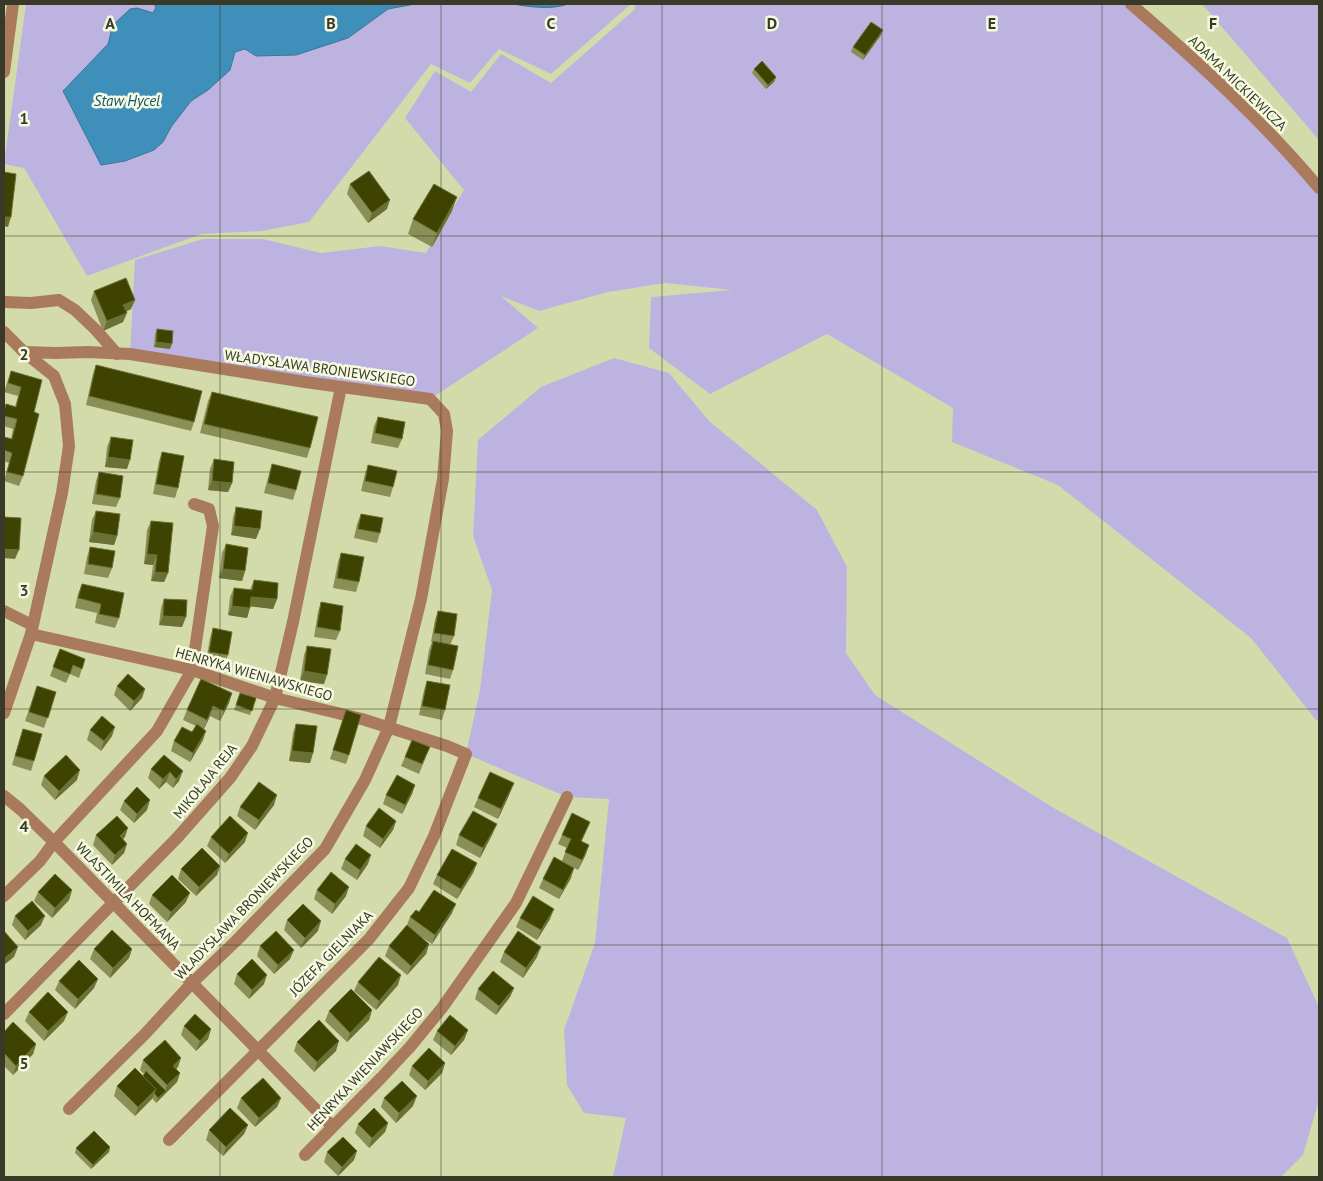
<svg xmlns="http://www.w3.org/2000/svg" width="1323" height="1181" font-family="'PT Sans',sans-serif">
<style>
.green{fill:#bdb3e0}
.water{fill:#3e90bb;stroke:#3c768f}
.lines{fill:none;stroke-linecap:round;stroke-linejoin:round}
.minor{stroke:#a97b5c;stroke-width:12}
.wall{fill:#898f56}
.shaded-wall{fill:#6b7134}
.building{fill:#3e4301;stroke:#6b7134}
.grid{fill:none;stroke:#383a27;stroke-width:1;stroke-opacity:0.55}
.labels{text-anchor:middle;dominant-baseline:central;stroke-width:5;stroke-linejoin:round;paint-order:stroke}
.street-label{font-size:14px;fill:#383a27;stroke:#f5fae1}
.water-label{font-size:15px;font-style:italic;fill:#155473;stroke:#f5fae1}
.grid-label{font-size:16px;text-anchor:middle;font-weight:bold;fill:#383a27;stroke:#f5fae1;stroke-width:5;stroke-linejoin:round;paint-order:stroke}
</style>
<rect width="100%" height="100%" fill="#d4dbab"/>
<g class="green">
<polygon points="26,4 631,4 551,74 499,49 470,83 431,64 309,222 262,231 201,234 87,276 24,168 4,164"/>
<polygon points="635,4 1125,4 1148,19 1319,188 1319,722 1316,720 1251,638 1058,485 952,442 953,408 827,334 710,394 649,348 651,297 732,290 665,283 608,292 539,311 501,296 538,328 430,399 130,354 135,260 203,239 263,239 321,253 380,246 426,253 464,190 405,118 435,71 471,92 501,54 551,83 635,9"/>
<polygon points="1202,4 1319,4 1319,140"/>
<polygon points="614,358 669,373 709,421 817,510 847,567 846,653 875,695 1052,807 1287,938 1319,1007 1319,1100 1303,1155 1281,1177 613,1177 626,1118 584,1113 567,1085 564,1030 595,943 609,799 567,797 466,754 480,690 492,590 473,536 478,440 541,387"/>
</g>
<g class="water">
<polygon points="154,4 415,4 388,9 348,38 296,55 256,56 245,49 235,52 230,70 208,90 191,101 171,127 163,142 154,150 125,161 101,165 63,91 108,44 113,25 130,9 137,8 153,13 156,7"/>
<path d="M513 4H568C552 10 530 7 513 4Z"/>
</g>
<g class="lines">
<g class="minor">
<path d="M1131 4C1197 61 1263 121 1319 188"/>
<polyline points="4,72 13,4"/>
<polyline points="4,302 31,303 59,300 75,310 96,330 117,354"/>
<polyline points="4,332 24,352 54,376 65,404 69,446 62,493 31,634 4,713"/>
<polyline points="24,352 55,353 88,352 130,354 305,382 430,399 444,414 447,431 443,479 421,599 389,727 365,780 325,849 236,941 192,983 145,1034 69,1109"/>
<polyline points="4,611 32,625"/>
<polyline points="31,634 192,670 275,698 362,719 447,746 466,754 434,836 409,888 369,939 169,1140"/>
<polyline points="4,796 20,809 58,846 332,1126"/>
<polyline points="4,896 40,861 54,842 157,731 192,670 213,526 209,509 194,504"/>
<polyline points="4,1014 177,838 230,778 252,746 275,698 293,622 341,387"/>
<polyline points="305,1155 381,1078 410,1047 442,1008 516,903 567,797"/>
</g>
</g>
<g class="wall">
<polygon points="881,35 863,60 851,52 853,47"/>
<polygon points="754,69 776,77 774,82 766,89 752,73"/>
<polygon points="350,184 387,209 368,223 347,194"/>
<polygon points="452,211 432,247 408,234 413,219"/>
<polygon points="94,291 135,300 131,309 126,312 123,322 103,331 91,300"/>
<polygon points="157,329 170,349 154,347 155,334"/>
<polygon points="96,365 194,422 191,431 86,405 93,374"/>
<polygon points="11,371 42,380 34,412 23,476 19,486 4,481 9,463 4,461 4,437 11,439 13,429 4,426 4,410 6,404 15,407 18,396 4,392"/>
<polygon points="212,392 310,448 307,458 200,433 208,401"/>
<polygon points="378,417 402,439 398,448 371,443 374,426"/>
<polygon points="111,437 127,469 105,467 107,447"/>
<polygon points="162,452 178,488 175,498 153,494 159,461"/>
<polygon points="214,459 232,483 228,492 208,490 210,469"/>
<polygon points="272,464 296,490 293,500 264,493 269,474"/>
<polygon points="368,465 393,487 390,497 361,491 365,474"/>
<polygon points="99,472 120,498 116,507 92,504 96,481"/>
<polygon points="236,507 256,539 231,535 233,517"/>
<polygon points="96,511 117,536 114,545 89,542 92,520"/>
<polygon points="361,514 380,533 377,543 354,538 357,524"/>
<polygon points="151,521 168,573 164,582 151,581 153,565 144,564 147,530"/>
<polygon points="226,544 245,571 242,581 219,578 222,553"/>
<polygon points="90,547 112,568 108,578 84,574 87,557"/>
<polygon points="341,553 359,582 356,592 333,588 338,562"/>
<polygon points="254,580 277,599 273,609 250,606 247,618 228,615 230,597 234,588 250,590"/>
<polygon points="82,584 119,618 115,628 95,623 97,613 75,608 78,594"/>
<polygon points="164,599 182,627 159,625 161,608"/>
<polygon points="321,602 340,631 336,640 314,637 318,612"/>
<polygon points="438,611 454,636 450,645 453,670 450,679 425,674 429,650 432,642 431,642 435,620"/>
<polygon points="213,628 228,655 224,665 206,662 210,638"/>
<polygon points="307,646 324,684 300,681 304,655"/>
<polygon points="60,649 85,659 79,678 70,674 66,683 50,676"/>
<polygon points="427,681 445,710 442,720 419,715 424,690"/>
<polygon points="37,686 56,692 44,728 25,721"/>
<polygon points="117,686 145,689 142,698 130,711 114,695"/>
<polygon points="232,693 229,703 220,721 210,716 204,729 203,740 190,762 171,751 174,741 192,732 196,726 183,720 187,710"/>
<polygon points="240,693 256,698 250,715 234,710"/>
<polygon points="346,710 349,755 346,764 330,759"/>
<polygon points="296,724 313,753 310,763 289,761 293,733"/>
<polygon points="23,729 34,761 31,771 12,765"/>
<polygon points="90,730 112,736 101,751 87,740"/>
<polygon points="164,755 179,781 173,788 166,782 159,789 148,778 151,769"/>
<polygon points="405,757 426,757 419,774 401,766"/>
<polygon points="44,776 77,780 55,800 41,785"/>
<polygon points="415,785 412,794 402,814 383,804 386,795"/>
<polygon points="510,793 498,819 474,807 478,798"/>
<polygon points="124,801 147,810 134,823 120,810"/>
<polygon points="274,805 255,830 237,816 240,807"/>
<polygon points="396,821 393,830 380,848 363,836 366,826"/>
<polygon points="590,822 582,841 586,854 578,870 563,862 571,878 559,899 539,888 543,879 562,861 567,848 558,844 562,835"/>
<polygon points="493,833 480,858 456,845 459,835"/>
<polygon points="96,835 125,837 123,839 127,844 124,853 112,865 93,845"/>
<polygon points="211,837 245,842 225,863 207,846"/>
<polygon points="345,859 368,864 357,880 341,869"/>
<polygon points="477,863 473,873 457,899 433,884 437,875"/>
<polygon points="220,866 217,875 196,896 178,879 181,869"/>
<polygon points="72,890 69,900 52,918 34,901 38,892"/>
<polygon points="317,890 346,896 332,914 314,899"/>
<polygon points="152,895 186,902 167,922 149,904"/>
<polygon points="419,912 452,913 432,944 418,935 429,944 426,954 407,975 385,956 389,946 407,925 410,917"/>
<polygon points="15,916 41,925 25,940 12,925"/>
<polygon points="520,918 550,919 537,940 516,927"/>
<polygon points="287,920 318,931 301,948 284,930"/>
<polygon points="260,946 290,959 274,974 257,956"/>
<polygon points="94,949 132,949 129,958 110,978 90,959"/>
<polygon points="504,952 537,957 523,978 500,962"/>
<polygon points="237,974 264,984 249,999 234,984"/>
<polygon points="98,979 94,988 75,1009 55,990 59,981"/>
<polygon points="358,982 398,985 376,1010 354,991"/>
<polygon points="514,988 510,997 496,1015 475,999 478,989"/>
<polygon points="372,1010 369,1020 347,1042 325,1021 329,1011"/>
<polygon points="29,1012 64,1021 44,1041 25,1021"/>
<polygon points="184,1026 211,1029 208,1039 196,1051 181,1035"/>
<polygon points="468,1030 464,1040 451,1055 433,1040 437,1031"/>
<polygon points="4,1032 36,1044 33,1054 13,1075 4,1066"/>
<polygon points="297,1042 336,1051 314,1072 294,1051"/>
<polygon points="143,1060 178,1067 176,1069 180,1073 177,1082 156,1103 152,1098 135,1116 114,1096 117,1086 143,1076 144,1074 140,1070"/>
<polygon points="445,1063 442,1073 425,1090 409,1075 412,1066"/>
<polygon points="241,1098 281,1098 277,1107 255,1127 237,1108"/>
<polygon points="384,1098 413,1106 396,1123 381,1107"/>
<polygon points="388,1123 385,1132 369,1148 355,1133 358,1124"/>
<polygon points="248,1125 244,1134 223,1156 206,1140 209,1130"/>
<polygon points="110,1147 109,1152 91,1169 75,1153 76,1148"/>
<polygon points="327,1152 354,1160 338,1176 324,1162"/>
</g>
<g class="shaded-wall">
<polygon points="883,30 881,35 863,60 865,55"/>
<polygon points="776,77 774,82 766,89 768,85"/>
<polygon points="457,197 452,211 432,247 437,233"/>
<polygon points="390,200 387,209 368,223 372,213"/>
<polygon points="4,217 11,217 8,227 4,226"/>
<polygon points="135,300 131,309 120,314 123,305"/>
<polygon points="127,313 123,322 103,331 107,321"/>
<polygon points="156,342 172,344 170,349 154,347"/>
<polygon points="108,457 130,460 127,469 105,467"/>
<polygon points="212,481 232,483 228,492 208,490"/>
<polygon points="234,526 260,529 256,539 231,535"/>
<polygon points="93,532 117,536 114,545 89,542"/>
<polygon points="4,549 19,550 15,559 4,558"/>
<polygon points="147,554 157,555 153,565 144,564"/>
<polygon points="223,569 245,571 242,581 219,578"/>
<polygon points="155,572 168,573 164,582 151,581"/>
<polygon points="251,597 277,599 273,609 248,606"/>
<polygon points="232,606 250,608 247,618 228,615"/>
<polygon points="163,616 186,617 182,627 159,625"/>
<polygon points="304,671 327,675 324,684 300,681"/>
<polygon points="145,689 142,698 130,711 134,701"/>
<polygon points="232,693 229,703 220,721 224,711"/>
<polygon points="213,706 210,716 204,729 207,720"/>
<polygon points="115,727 112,736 101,751 104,741"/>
<polygon points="206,731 203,740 190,762 193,753"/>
<polygon points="292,751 313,753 310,763 289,761"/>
<polygon points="80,770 77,780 55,800 59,791"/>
<polygon points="183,771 179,781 173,788 176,779"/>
<polygon points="170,772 166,782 159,789 163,779"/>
<polygon points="514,783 510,793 498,819 501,809"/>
<polygon points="415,785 412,794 402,814 405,805"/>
<polygon points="277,795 274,805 255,830 259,820"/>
<polygon points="150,800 147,810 134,823 137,814"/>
<polygon points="396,821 393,830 380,848 383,839"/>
<polygon points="497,824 493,833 480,858 483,848"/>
<polygon points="128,828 125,837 116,845 120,836"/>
<polygon points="248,833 245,842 225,863 229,854"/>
<polygon points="127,844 124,853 112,865 115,855"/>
<polygon points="589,845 586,854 578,870 582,860"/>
<polygon points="371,855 368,864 357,880 360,870"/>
<polygon points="477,863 473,873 457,899 461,889"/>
<polygon points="220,866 217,875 196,896 199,887"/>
<polygon points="574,868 571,878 559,899 563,890"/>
<polygon points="349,887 346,896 332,914 335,904"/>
<polygon points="72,890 69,900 52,918 55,908"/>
<polygon points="190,893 186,902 167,922 171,912"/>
<polygon points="456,904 452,913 432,944 435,935"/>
<polygon points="554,909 550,919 537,940 541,930"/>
<polygon points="45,916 41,925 25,940 28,931"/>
<polygon points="321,921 318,931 301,948 305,938"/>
<polygon points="429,944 426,954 407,975 411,966"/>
<polygon points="18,947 14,957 4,965 4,959"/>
<polygon points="541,947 537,957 523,978 526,968"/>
<polygon points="132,949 129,958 110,978 113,968"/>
<polygon points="294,950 290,959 274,974 278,965"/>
<polygon points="267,975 264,984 249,999 252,990"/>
<polygon points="401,975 398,985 376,1010 379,1001"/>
<polygon points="98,979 94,988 75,1009 78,999"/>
<polygon points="514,988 510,997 496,1015 499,1006"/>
<polygon points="372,1010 369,1020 347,1042 350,1033"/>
<polygon points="68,1012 64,1021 44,1041 48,1031"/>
<polygon points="211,1029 208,1039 196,1051 200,1041"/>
<polygon points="468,1030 464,1040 451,1055 455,1046"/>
<polygon points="339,1041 336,1051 314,1072 317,1062"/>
<polygon points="36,1044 33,1054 13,1075 16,1066"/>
<polygon points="181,1058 178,1067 170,1075 173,1066"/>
<polygon points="445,1063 442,1073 425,1090 428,1081"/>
<polygon points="180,1073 177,1082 156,1103 158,1098 165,1091 167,1085"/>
<polygon points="156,1089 152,1099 135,1116 138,1107"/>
<polygon points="417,1096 413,1106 396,1123 399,1113"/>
<polygon points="281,1098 277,1107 255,1127 259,1118"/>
<polygon points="388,1123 385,1132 369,1148 372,1138"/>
<polygon points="248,1125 244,1134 223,1156 226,1147"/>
<polygon points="110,1147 109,1152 91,1169 93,1165"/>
<polygon points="357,1151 354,1160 338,1176 342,1167"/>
</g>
<g class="building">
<polygon points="871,22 883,30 865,55 853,47"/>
<polygon points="762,61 776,77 768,85 754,69"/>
<polygon points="369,171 390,200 372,213 350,184"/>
<polygon points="4,172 16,174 11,217 4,217"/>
<polygon points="434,184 457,197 437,233 413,219"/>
<polygon points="126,278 135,300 123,305 127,313 107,321 94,291"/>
<polygon points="157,329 173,331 172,344 156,342"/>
<polygon points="96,365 202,391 194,422 89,396"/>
<polygon points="11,371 42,380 34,412 39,414 23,476 7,472 12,453 4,450 4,437 12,439 17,419 4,416 4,412 6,404 16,407 21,387 8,383"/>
<polygon points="212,392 318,417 310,448 204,424"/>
<polygon points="378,417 405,422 402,439 375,433"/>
<polygon points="111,437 133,440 130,460 108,457"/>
<polygon points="162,452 184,456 178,488 156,484"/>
<polygon points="214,459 234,462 232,483 212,481"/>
<polygon points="272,464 301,471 296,490 268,483"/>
<polygon points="368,465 397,471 393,487 365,481"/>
<polygon points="99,472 123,476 120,498 96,494"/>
<polygon points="236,507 262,511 260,529 234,526"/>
<polygon points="96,511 120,514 117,536 93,532"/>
<polygon points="361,514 383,518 380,533 358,529"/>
<polygon points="4,517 21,518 19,550 4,549"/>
<polygon points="151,521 173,523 168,573 155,572 157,555 147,554"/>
<polygon points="226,544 248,548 245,571 223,569"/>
<polygon points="90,547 115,551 112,568 88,564"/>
<polygon points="341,553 364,557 359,582 337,578"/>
<polygon points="254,580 278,583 277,599 251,597 250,608 232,606 234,588 252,590"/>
<polygon points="82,584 124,593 119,618 99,614 101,604 78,598"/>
<polygon points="164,599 187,600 186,617 163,616"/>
<polygon points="321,602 343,606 340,631 317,627"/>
<polygon points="4,608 6,609 4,616"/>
<polygon points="438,611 457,614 454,636 434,633"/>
<polygon points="213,628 232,632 228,655 209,652"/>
<polygon points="433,641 458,646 453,670 428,665"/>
<polygon points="307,646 331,649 327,675 304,671"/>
<polygon points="60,649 85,659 82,669 73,665 70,674 53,667"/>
<polygon points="128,674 145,689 134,701 117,686"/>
<polygon points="201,679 232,693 224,711 213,706 207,720 187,710"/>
<polygon points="427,681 450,685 445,710 422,706"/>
<polygon points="37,686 56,692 48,718 29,712"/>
<polygon points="240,693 256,698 252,711 236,705"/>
<polygon points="346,710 361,715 349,755 333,750"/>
<polygon points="102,716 115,727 104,741 90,730"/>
<polygon points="197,724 206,731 193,753 174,741 182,727 192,732"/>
<polygon points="296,724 317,726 313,753 292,751"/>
<polygon points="23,729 42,734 34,761 15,756"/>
<polygon points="412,740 430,747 422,764 405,757"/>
<polygon points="66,755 80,770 59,791 44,776"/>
<polygon points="164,755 183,771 176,779 170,772 163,779 151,769"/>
<polygon points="490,772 514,783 501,809 478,798"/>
<polygon points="397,775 415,785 405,805 386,795"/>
<polygon points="259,782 277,795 259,820 240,807"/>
<polygon points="137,787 150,800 137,814 124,801"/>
<polygon points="379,808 396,821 383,839 366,826"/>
<polygon points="473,811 497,824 483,848 459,835"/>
<polygon points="572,813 590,822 581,841 589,845 582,860 565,852 571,839 562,835"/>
<polygon points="117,816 128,828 120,836 127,844 115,855 96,835"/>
<polygon points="230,816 248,833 229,854 211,837"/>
<polygon points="356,844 371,855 360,870 345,859"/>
<polygon points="202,848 220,866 199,887 181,869"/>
<polygon points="452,849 477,863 461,889 437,875"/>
<polygon points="554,857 574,868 563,890 543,879"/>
<polygon points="331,872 349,887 335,904 317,890"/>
<polygon points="55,874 72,890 55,908 38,892"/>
<polygon points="172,875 190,893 171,912 152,895"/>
<polygon points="434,890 456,904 435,935 410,917 416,910 419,912"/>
<polygon points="533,896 554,909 541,930 520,918"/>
<polygon points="32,901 45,916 28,931 15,916"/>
<polygon points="303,904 321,921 305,938 287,920"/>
<polygon points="407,925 429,944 411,966 389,946"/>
<polygon points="112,930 132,949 113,968 94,949"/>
<polygon points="4,931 18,947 4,959"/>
<polygon points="276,931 294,950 278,965 260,946"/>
<polygon points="518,931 541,947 526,968 504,952"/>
<polygon points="379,957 401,975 379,1001 358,982"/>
<polygon points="252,959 267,975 252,990 237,974"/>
<polygon points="79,960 98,979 78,999 59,981"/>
<polygon points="493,971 514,988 499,1006 478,989"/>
<polygon points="351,989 372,1010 350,1033 329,1011"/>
<polygon points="48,992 68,1012 48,1031 29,1012"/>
<polygon points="195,1014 211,1029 200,1041 184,1026"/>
<polygon points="450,1015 468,1030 455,1046 437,1031"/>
<polygon points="319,1020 339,1041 317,1062 297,1042"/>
<polygon points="13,1022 36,1044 16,1066 4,1053 4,1032"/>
<polygon points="165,1040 181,1058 173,1066 180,1073 167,1085 143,1060"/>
<polygon points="429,1048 445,1063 428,1081 412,1066"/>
<polygon points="135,1068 156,1089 138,1107 117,1086"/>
<polygon points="146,1071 166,1091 158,1098 154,1093 156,1089 143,1076"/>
<polygon points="263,1078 281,1098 259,1118 241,1098"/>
<polygon points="402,1081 417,1096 399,1113 384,1098"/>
<polygon points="230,1108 248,1125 226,1147 209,1130"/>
<polygon points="374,1108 388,1123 372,1138 358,1124"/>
<polygon points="94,1131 110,1147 93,1165 76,1148"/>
<polygon points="343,1137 357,1151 342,1167 327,1152"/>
</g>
<path class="grid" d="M220 4V1177M441 4V1177M662 4V1177M882 4V1177M1102 4V1177M4 236H1319M4 472H1319M4 709H1319M4 945H1319"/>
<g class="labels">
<g class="street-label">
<text transform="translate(1238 83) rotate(44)">ADAMA MICKIEWICZA</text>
<text transform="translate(320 368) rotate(8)">WŁADYSŁAWA BRONIEWSKIEGO</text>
<text transform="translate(254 674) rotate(16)">HENRYKA WIENIAWSKIEGO</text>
<text transform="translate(205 781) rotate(-51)">MIKOŁAJA REJA</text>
<text transform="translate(128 896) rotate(46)">WLASTIMILA HOFMANA</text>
<text transform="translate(244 908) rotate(-46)">WŁADYSŁAWA BRONIEWSKIEGO</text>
<text transform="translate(331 953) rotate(-46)">JÓZEFA GIELNIAKA</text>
<text transform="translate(365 1069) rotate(-47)">HENRYKA WIENIAWSKIEGO</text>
</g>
<g class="water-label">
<text x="127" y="100">Staw Hycel</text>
</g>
</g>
<g class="grid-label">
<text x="110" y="29">A</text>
<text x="331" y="29">B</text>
<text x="551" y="29">C</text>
<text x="772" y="29">D</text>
<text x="992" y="29">E</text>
<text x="1213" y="29">F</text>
<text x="24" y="124">1</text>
<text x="24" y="360">2</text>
<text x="24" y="596">3</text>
<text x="24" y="832">4</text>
<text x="24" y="1069">5</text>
</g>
<rect width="1323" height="1181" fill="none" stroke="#383a27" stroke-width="10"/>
</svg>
